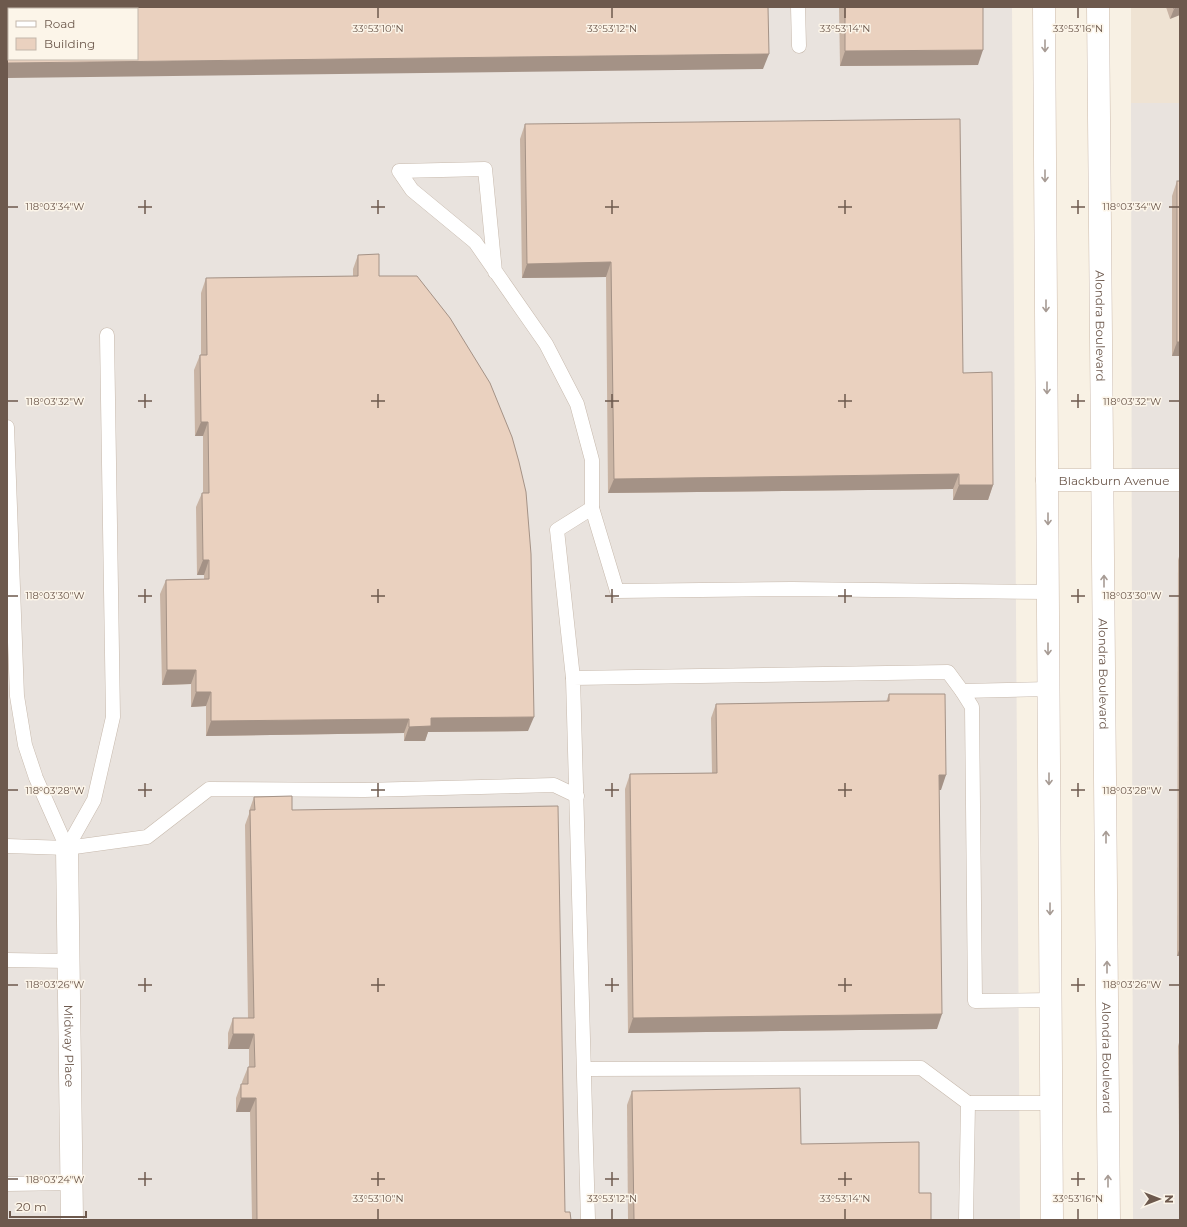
<svg xmlns="http://www.w3.org/2000/svg" width="1187" height="1227" font-family="Montserrat,sans-serif">
<style>
.residential{fill:#efe3d3}
.industrial{fill:#e9e3de;fill-rule:evenodd}
.lines{fill:none;stroke-linecap:round;stroke-linejoin:round}
.service-casing{stroke:#c7b9ac;stroke-width:15}
.minor-casing{stroke:#c7b9ac;stroke-width:23}
.secondary-casing{stroke:#ccbbad;stroke-width:23}
.service{stroke:#fff;stroke-width:14}
.minor{stroke:#fff;stroke-width:22}
.secondary{stroke:#fff;stroke-width:22}
.wall{fill:#c9b4a4}
.shaded-wall{fill:#a49286}
.building{fill:#ead1bf;stroke:#a49286;fill-rule:evenodd}
.oneway{stroke:#a79b94}
.ticks{fill:none;stroke:#6d594d;stroke-width:1.5}
.labels{text-anchor:middle;dominant-baseline:central;stroke-width:3;stroke-linejoin:round;paint-order:stroke}
.street-label{font-size:12px;fill:#6d594d;stroke:#fcf5e9}
.ticks-label{font-size:10px;text-anchor:middle;fill:#6d594d;stroke:#fcf5e9;stroke-width:3;stroke-linejoin:round;paint-order:stroke}
</style>
<rect width="100%" height="100%" fill="#f8f1e4"/>
<rect class="residential" x="1131" y="7" width="49" height="96"/>
<g class="industrial">
<path d="M7 7H1012L1020 1220H7ZM9 9H137V59H9Z"/>
<polygon points="1131,103 1180,103 1180,1220 1133,1220"/>
</g>
<g class="lines">
<defs>
<g id="service">
<polyline points="798,7 799,46"/>
<polyline points="495,272 485,169 399,171 412,190 475,242 546,344 577,404 592,460 592,508 617,591 792,589 1048,592"/>
<polyline points="7,427 17,696 25,745 36,778 67,848"/>
<polyline points="573,678 557,530 592,508"/>
<polyline points="1049,689 962,691 972,707 975,1001 1051,1000"/>
<polyline points="7,846 67,848 147,837 209,789 364,790 554,785 577,796"/>
<polyline points="67,848 94,800 113,717 107,335"/>
<polyline points="7,960 68,961"/>
<polyline points="585,1069 921,1068 968,1103 966,1220"/>
<polyline points="968,1103 1052,1103"/>
<polyline points="7,1184 72,1183"/>
<polyline points="588,1220 573,678 948,672 962,691"/>
</g>
<g id="minor">
<path id="s1" d="M1047 480H1180"/>
<path id="s2" d="M67 848 72 1220"/>
</g>
<g id="secondary">
<polyline points="1044,7 1052,1220"/>
<path id="s3" d="M1098 7 1109 1220"/>
</g>
</defs>
<use href="#service" class="service-casing"/>
<use href="#minor" class="minor-casing"/>
<use href="#secondary" class="secondary-casing"/>
<use href="#service" class="service"/>
<use href="#minor" class="minor"/>
<use href="#secondary" class="secondary"/>
</g>
<g class="wall">
<polygon points="839,7 983,7 978,65 840,66"/>
<polygon points="1166,7 1180,7 1170,19"/>
<polygon points="525,124 963,373 993,485 988,500 953,500 953,489 608,493 606,277 522,278 520,139"/>
<polygon points="1177,181 1180,356 1172,356 1172,196"/>
<polygon points="358,255 379,276 528,731 428,732 425,741 404,741 404,733 206,736 206,706 191,707 191,684 162,685 160,594 166,580 204,579 204,575 197,575 196,507 202,493 203,493 203,436 195,436 194,370 200,355 201,355 201,293 206,278 353,276 353,269"/>
<polygon points="1180,553 1180,956 1177,956 1178,560"/>
<polygon points="889,694 941,790 939,790 937,1029 628,1033 625,789 630,774 712,773 711,718 716,704 886,702"/>
<polygon points="254,797 292,810 565,1212 571,1220 252,1220 250,1112 236,1112 236,1098 241,1084 242,1084 242,1082 248,1067 249,1067 249,1049 228,1049 228,1033 233,1018 248,1018 245,825 249,814 249,811"/>
<polygon points="1180,1039 1180,1220 1178,1046"/>
<polygon points="632,1091 801,1144 919,1193 931,1220 628,1220 627,1105"/>
</g>
<g class="shaded-wall">
<polygon points="1180,7 1180,15 1170,19 1174,9"/>
<polygon points="983,50 978,65 840,66 845,51"/>
<polygon points="769,54 763,69 7,78 7,63"/>
<polygon points="611,262 606,277 522,278 527,264"/>
<polygon points="1177,342 1180,342 1180,356 1172,356"/>
<polygon points="201,422 208,422 203,436 195,436"/>
<polygon points="959,474 953,489 608,493 614,479"/>
<polygon points="959,485 993,485 988,500 953,500"/>
<polygon points="203,560 209,560 204,575 197,575"/>
<polygon points="167,670 196,670 191,684 162,685"/>
<polygon points="196,692 211,692 206,706 191,707"/>
<polygon points="534,717 528,731 428,732 425,741 404,741 409,727 431,718"/>
<polygon points="409,719 404,733 206,736 211,721"/>
<polygon points="939,775 946,775 941,790 934,790"/>
<polygon points="1180,947 1180,956 1177,956"/>
<polygon points="942,1014 937,1029 628,1033 633,1018"/>
<polygon points="233,1034 254,1034 249,1049 228,1049"/>
<polygon points="241,1098 256,1098 250,1112 236,1112"/>
</g>
<g class="building">
<path d="M7 7H768L769 54 7 63ZM9 9H137V59H9Z"/>
<polygon points="845,7 983,7 983,50 845,51"/>
<polygon points="1173,7 1180,7 1174,9"/>
<polygon points="960,119 963,373 992,372 993,485 959,485 959,474 614,479 611,262 527,264 525,124"/>
<rect x="1177" y="181" width="3" height="161"/>
<polygon points="379,254 379,276 417,276 450,318 490,383 512,437 519,462 526,492 531,554 534,717 431,718 431,726 409,727 409,719 211,721 211,692 196,692 196,670 167,670 166,580 209,579 209,560 203,560 202,493 209,493 208,422 201,422 200,355 207,355 206,278 358,276 358,255"/>
<polygon points="889,694 945,694 946,775 939,775 942,1014 633,1018 630,774 717,773 716,704 889,701"/>
<polygon points="292,796 292,810 558,806 565,1212 570,1212 571,1220 257,1220 256,1098 241,1098 241,1084 248,1084 248,1067 255,1067 254,1034 233,1034 233,1018 254,1018 250,810 255,810 254,797"/>
<polygon points="800,1088 801,1144 919,1142 919,1193 931,1193 931,1220 634,1220 632,1091"/>
</g>
<defs><path id="oneway-shaft" d="M-6 0H5M1.5-3L5.5 0L1.5 3" fill="none" stroke-width="1.6" stroke-linecap="round" stroke-linejoin="round"/></defs>
<g class="oneway">
<use href="#oneway-shaft" transform="translate(1045 46) rotate(90)"/>
<use href="#oneway-shaft" transform="translate(1045 176) rotate(90)"/>
<use href="#oneway-shaft" transform="translate(1046 306) rotate(90)"/>
<use href="#oneway-shaft" transform="translate(1047 388) rotate(90)"/>
<use href="#oneway-shaft" transform="translate(1048 519) rotate(90)"/>
<use href="#oneway-shaft" transform="translate(1104 581) rotate(-90)"/>
<use href="#oneway-shaft" transform="translate(1048 649) rotate(90)"/>
<use href="#oneway-shaft" transform="translate(1049 779) rotate(90)"/>
<use href="#oneway-shaft" transform="translate(1106 837) rotate(-90)"/>
<use href="#oneway-shaft" transform="translate(1050 909) rotate(90)"/>
<use href="#oneway-shaft" transform="translate(1107 967) rotate(-90)"/>
<use href="#oneway-shaft" transform="translate(1108 1181) rotate(-90)"/>
</g>
<path class="ticks" d="M378 8V18M612 8V18M845 8V18M1078 8V18M145 200V214M378 200V214M612 200V214M845 200V214M1078 200V214M8 207H18M138 207H152M371 207H385M605 207H619M838 207H852M1071 207H1085M1169 207H1179M145 394V408M378 394V408M612 394V408M845 394V408M1078 394V408M8 401H18M138 401H152M371 401H385M605 401H619M838 401H852M1071 401H1085M1169 401H1179M145 589V603M378 589V603M612 589V603M845 589V603M1078 589V603M8 596H18M138 596H152M371 596H385M605 596H619M838 596H852M1071 596H1085M1169 596H1179M145 783V797M378 783V797M612 783V797M845 783V797M1078 783V797M8 790H18M138 790H152M371 790H385M605 790H619M838 790H852M1071 790H1085M1169 790H1179M145 978V992M378 978V992M612 978V992M845 978V992M1078 978V992M8 985H18M138 985H152M371 985H385M605 985H619M838 985H852M1071 985H1085M1169 985H1179M145 1172V1186M378 1172V1186M612 1172V1186M845 1172V1186M1078 1172V1186M8 1179H18M138 1179H152M371 1179H385M605 1179H619M838 1179H852M1071 1179H1085M378 1209V1219M612 1209V1219M845 1209V1219M1078 1209V1219"/>
<g class="labels">
<g class="street-label">
<text stroke="none"><textPath href="#s3" startOffset="319">Alondra Boulevard</textPath></text>
<text stroke="none"><textPath href="#s1" startOffset="67">Blackburn Avenue</textPath></text>
<text stroke="none"><textPath href="#s3" startOffset="667">Alondra Boulevard</textPath></text>
<text stroke="none"><textPath href="#s2" startOffset="198">Midway Place</textPath></text>
<text stroke="none"><textPath href="#s3" startOffset="1051">Alondra Boulevard</textPath></text>
</g>
</g>
<g class="ticks-label">
<text x="378" y="32">33°53'10"N</text>
<text x="612" y="32">33°53'12"N</text>
<text x="845" y="32">33°53'14"N</text>
<text x="1078" y="32">33°53'16"N</text>
<text x="1132" y="210">118°03'34"W</text>
<text x="55" y="210">118°03'34"W</text>
<text x="1132" y="405">118°03'32"W</text>
<text x="55" y="405">118°03'32"W</text>
<text x="1132" y="599">118°03'30"W</text>
<text x="55" y="599">118°03'30"W</text>
<text x="1132" y="794">118°03'28"W</text>
<text x="55" y="794">118°03'28"W</text>
<text x="1132" y="988">118°03'26"W</text>
<text x="55" y="988">118°03'26"W</text>
<text x="55" y="1183">118°03'24"W</text>
<text x="378" y="1202">33°53'10"N</text>
<text x="612" y="1202">33°53'12"N</text>
<text x="845" y="1202">33°53'14"N</text>
<text x="1078" y="1202">33°53'16"N</text>
</g>
<rect width="1187" height="1227" fill="none" stroke="#6d594d" stroke-width="16"/>
<rect x="8" y="8" width="130" height="52" fill="#fcf5e9" stroke="#c3b7ab"/>
<rect x="16" y="21" width="20" height="6" fill="#ffffff" stroke="#c3b7ab"/>
<text x="44" y="28" font-size="12" fill="#6d594d">Road</text>
<rect x="16" y="38" width="20" height="12" fill="#ead1bf" stroke="#c3b7ab"/>
<text x="44" y="48" font-size="12" fill="#6d594d">Building</text>
<g transform="translate(1159 1199) rotate(90)" stroke="#fcf5e9" stroke-width="3" paint-order="stroke">
<path d="M0-3L7 15L0 10L-7 15Z" fill="#6d594d"/>
<text y="-6" font-size="11" font-weight="bold" text-anchor="middle" fill="#6d594d">N</text>
</g>
<path d="M10 1211v6h76v-6" fill="none" stroke="#6d594d" stroke-width="2"/>
<text x="16" y="1211" font-size="12" fill="#6d594d" stroke="#fcf5e9" stroke-width="3" paint-order="stroke">20 m</text>
</svg>
